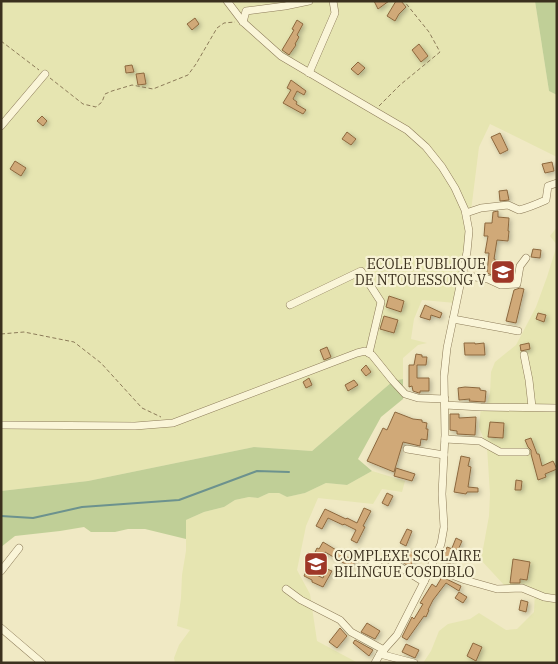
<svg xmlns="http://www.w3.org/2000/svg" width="558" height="664" font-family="'IBM Plex Serif',serif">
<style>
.farmland{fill:#e6e5b1}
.green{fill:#c0cf97}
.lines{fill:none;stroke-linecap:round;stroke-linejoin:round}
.stream{stroke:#6c928e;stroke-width:2}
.building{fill:#d0a978;stroke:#8c683e;filter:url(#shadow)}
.minor-casing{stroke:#8c7b59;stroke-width:8}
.path{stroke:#8c7b59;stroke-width:1;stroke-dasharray:4 2.5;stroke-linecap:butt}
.minor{stroke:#faf5d8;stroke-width:7}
.labels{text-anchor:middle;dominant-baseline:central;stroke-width:4.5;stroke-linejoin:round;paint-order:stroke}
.poi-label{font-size:14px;fill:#3b301e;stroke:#f7f2d4;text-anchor:end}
</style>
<defs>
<filter id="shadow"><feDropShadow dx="2" dy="2" stdDeviation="2.5" flood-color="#0004"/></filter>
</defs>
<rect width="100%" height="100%" fill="#f0e9c4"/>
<g class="farmland">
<polygon points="1,1 535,1 549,91 557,95 557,157 490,124 479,147 468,235 456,303 422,300 414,319 411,339 427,343 418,345 403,358 403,379 393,381 312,451 254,447 88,481 1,491"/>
<polygon points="557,227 557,663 423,663 431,651 439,631 448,624 470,619 479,613 506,630 517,629 534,612 535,591 526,586 504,585 481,560 489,516 490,494 487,447 479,427 481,407 487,403 490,393 491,372 495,362 516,345 536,307 547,277 557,245 550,236"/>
<polygon points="372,471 405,481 402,492 382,489 373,504 318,498 306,526 297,570 310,594 317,641 358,663 175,663 174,658 179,645 190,630 177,626 181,598 182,575 186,551 186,520 204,512 224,507 235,500 249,497 258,498 269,493 279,493 287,497 305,493 326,483 347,485"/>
</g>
<g class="green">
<polygon points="535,1 557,1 557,95 549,91"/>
<polygon points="403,379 403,399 381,417 358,459 372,471 347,485 326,483 305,493 287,497 279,493 269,493 258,498 249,497 235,500 224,507 204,512 186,520 186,539 145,529 128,529 115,532 91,532 84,527 60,531 15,536 1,547 1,491 88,481 254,447 312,451 393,381"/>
</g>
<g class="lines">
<polyline class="stream" points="1,516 33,518 82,507 179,500 257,471 289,472"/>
</g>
<g class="building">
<polygon points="374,1 389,1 378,9"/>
<polygon points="396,1 401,1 406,7 399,14 395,21 387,16"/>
<polygon points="195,18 199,24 192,30 187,24"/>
<polygon points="297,20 303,24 297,35 299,37 295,44 296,45 289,55 282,50 294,30 292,29"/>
<polygon points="419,44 428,56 421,62 412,50"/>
<polygon points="358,62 365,68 358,75 351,69"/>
<polygon points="132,65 134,72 126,73 125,66"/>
<polygon points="144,73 146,84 138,85 136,74"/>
<polygon points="291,80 306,91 304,95 297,91 293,99 297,102 296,104 306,110 303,114 283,103 291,90 287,88"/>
<polygon points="42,116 47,121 43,126 37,121"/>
<polygon points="347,132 356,139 351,145 342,139"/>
<polygon points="500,133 508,150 500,154 491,137"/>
<polygon points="15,161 26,168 21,176 10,169"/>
<polygon points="552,162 554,171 545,173 542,164"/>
<polygon points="507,190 509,200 500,201 499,191"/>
<polygon points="498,211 498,217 509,218 508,231 509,231 508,241 497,240 494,259 495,259 495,269 513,273 512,279 501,279 487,273 489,253 485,253 488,236 484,236 485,223 492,223 493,212"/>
<polygon points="533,249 541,250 540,258 531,257"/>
<polygon points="520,288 524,289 516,323 506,321 514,290"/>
<polygon points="389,296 404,301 401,312 386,307"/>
<polygon points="425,305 442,313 440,318 431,315 430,320 420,317"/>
<polygon points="538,313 546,315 544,322 536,319"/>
<polygon points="384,316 398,320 394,333 380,329"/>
<polygon points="464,343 475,343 475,344 484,343 485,355 465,355"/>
<polygon points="529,343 530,349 521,351 520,345"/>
<polygon points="327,347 331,357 324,360 320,350"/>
<polygon points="416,354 422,355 422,357 427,357 426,365 417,365 417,378 429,378 429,391 420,391 420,393 419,393 413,391 412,386 409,387 409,365 414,365"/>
<polygon points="366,365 371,372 366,376 361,370"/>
<polygon points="309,378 312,385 306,388 303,382"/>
<polygon points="354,380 358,385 348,391 345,385"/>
<polygon points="465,387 480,388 480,390 486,391 485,402 469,401 470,399 459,400 458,388"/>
<polygon points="395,412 413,419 422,420 422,422 427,423 426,429 428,429 427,440 421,439 420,446 403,442 394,472 367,461 383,428 387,430"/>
<polygon points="450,414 459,414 459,418 476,417 475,435 457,434 457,431 450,430"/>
<polygon points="490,422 504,423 503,438 488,437"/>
<polygon points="531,438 537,454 539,454 542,466 553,461 557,469 545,474 546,477 538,480 531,454 531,450 528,447 525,440"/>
<polygon points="461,456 470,458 468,466 471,467 468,487 478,488 478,492 467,492 466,494 454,492"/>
<polygon points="396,468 415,474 412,481 394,476"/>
<polygon points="516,480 522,481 521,490 515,490"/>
<polygon points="387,493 393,496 388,506 382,503"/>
<polygon points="364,508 371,511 363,526 365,527 357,543 351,540 356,530 344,524 343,525 328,518 322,529 316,526 325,509 346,519 347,518 357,523"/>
<polygon points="407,529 412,531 406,546 400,543"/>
<polygon points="456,538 462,541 458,550 452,548"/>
<polygon points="323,542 351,559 354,554 358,557 352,567 348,564 347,565 325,552 314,574 323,578 327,569 332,571 323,587 312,582 312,580 304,576 317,548 319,549"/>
<polygon points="447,547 455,550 450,564 442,561"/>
<polygon points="406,549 416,555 410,567 399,560"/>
<polygon points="513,559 530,562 527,580 520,579 520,583 510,583"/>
<polygon points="442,577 461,586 459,591 446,583 433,600 428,610 429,610 426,617 424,616 407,640 402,637 412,617 414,619 423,604 420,603 432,584 436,587"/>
<polygon points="459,592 467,597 463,603 455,598"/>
<polygon points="521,600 528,602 526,612 519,610"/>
<polygon points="367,623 380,631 375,639 361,632"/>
<polygon points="340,628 347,636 337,648 329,642"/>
<polygon points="355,640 373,650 369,656 353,643"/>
<polygon points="473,643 482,647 476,661 467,656"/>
<polygon points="406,644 419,650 415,658 402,652"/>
</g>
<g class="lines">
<defs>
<g id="minor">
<polyline points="227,1 243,22 281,56 342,92 407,130 426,147 442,167 455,188 465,210 469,231 467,252 447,348 444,376 445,435 442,494 444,527 441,544 424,582 397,635 380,654 375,663"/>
<polyline points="243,22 246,11 285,6 309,1"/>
<polyline points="309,73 335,13 333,1"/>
<polyline points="1,126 45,74"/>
<path d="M466 213 481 208 508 205 519 210C528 208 537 204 546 200L548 186 557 183"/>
<polyline points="462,275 488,279 501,285 517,284 520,266 526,258"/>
<polyline points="290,305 361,271 381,302 369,353"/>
<polyline points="453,319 518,331"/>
<polyline points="524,355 529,380 532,407"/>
<polyline points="445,405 481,407 557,408"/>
<polyline points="1,425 135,426 173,423 357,353 365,351 372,355 393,381 405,394 418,398 445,399"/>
<polyline points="445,439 480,441 500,452 526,452"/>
<polyline points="407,449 444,455"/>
<polyline points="363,556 385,570 395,564 424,582"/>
<polyline points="431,567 465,580 497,589 522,588 544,597 557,599"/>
<polyline points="1,571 19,548"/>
<polyline points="286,589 301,600 340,620 351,632 384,650"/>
<polyline points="1,628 42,663"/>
<polyline points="380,654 414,663"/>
</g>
</defs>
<use href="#minor" class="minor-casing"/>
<g class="path">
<polyline points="1,41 39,70"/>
<polyline points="50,78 83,104 96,107 102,102 105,94 112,91 132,85 153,89 188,75 196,64 217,28 224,23 235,22"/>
<polyline points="379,106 400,85 440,52 429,32 404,1"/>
<polyline points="1,334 24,332 74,342 101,363 142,408 161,417"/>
</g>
<use href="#minor" class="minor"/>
</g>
<defs>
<symbol id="school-square" viewBox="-11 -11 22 22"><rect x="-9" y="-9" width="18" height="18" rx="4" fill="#9e3727" stroke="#f7f2d4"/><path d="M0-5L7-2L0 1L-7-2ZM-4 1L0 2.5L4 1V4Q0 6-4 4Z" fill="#fff"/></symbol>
</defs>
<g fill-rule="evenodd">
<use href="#school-square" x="489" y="258" width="28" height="28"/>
<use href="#school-square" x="302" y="550" width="28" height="28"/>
</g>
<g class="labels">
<g class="poi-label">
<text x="486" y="264">ECOLE PUBLIQUE<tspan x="486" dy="16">DE NTOUESSONG V</tspan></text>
<text x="334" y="556" text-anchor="start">COMPLEXE SCOLAIRE<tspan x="334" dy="16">BILINGUE COSDIBLO</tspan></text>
</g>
</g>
<rect width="558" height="664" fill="none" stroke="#3b301e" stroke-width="5"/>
</svg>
